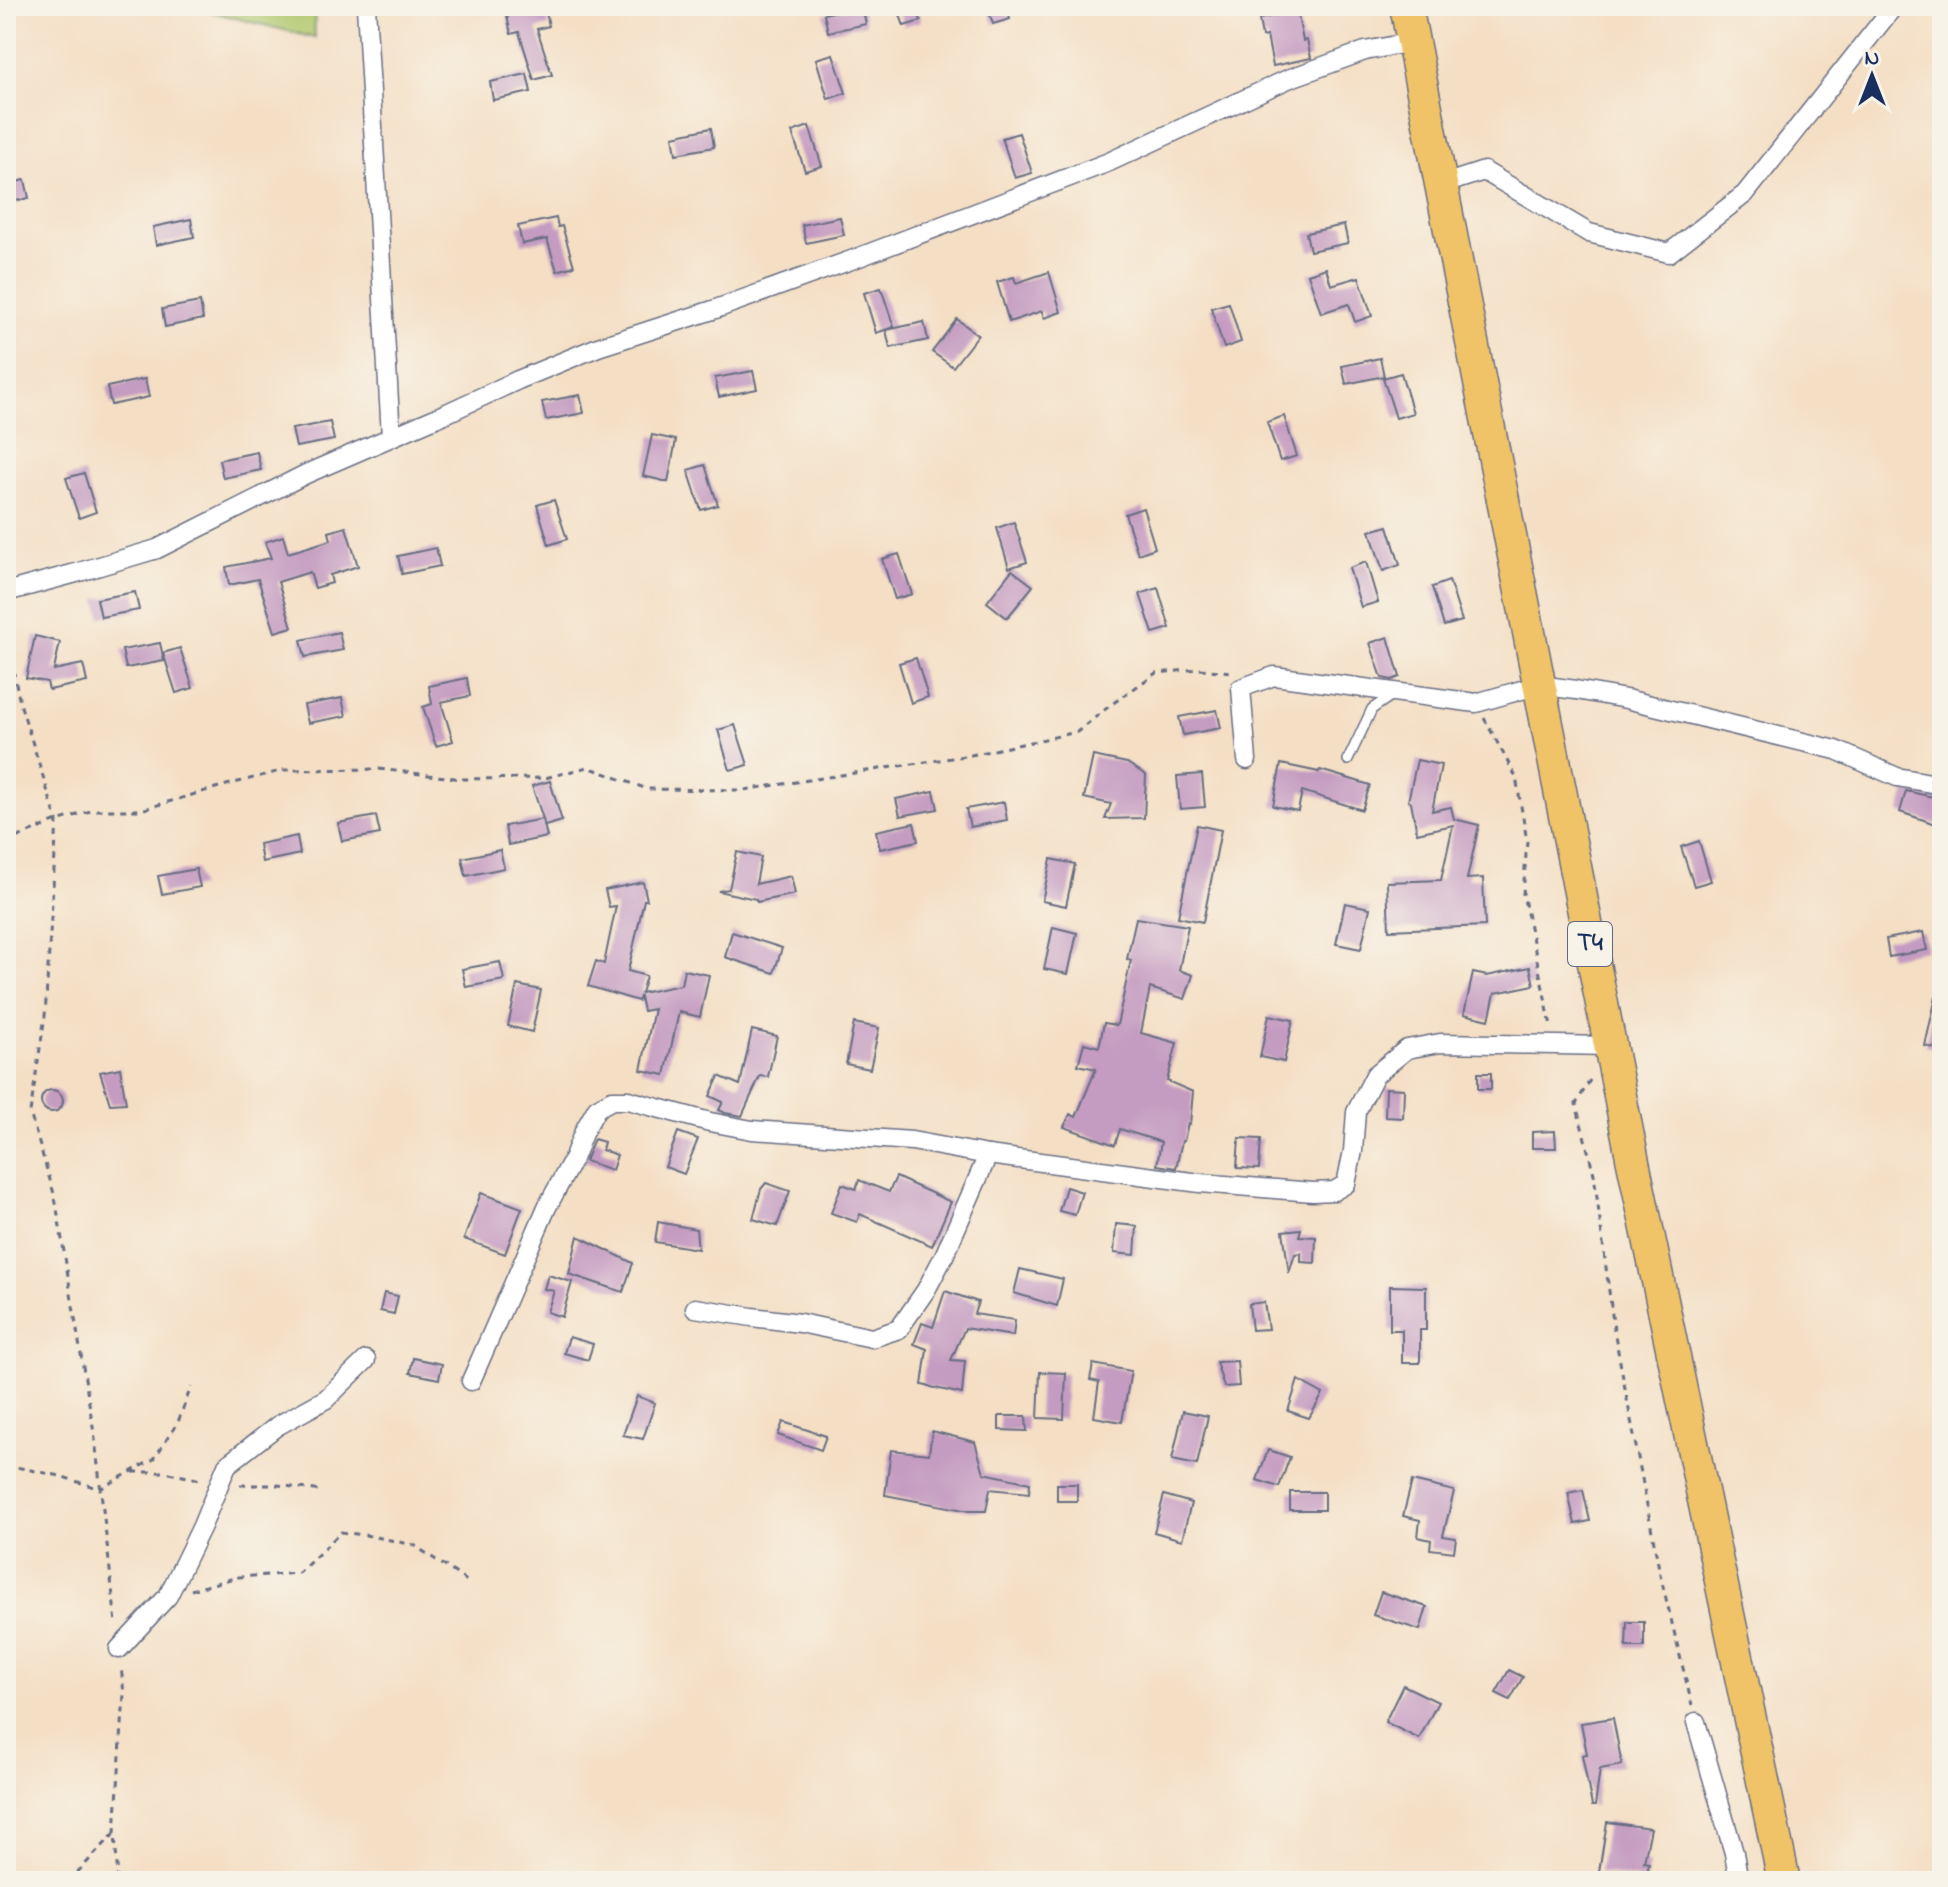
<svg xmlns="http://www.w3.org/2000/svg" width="1948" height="1887" font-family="'Indie Flower',sans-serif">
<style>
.green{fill:#afc76c;stroke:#657b65;stroke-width:2}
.building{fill:#c49bc1}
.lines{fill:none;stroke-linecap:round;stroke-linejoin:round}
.lane-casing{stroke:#676d82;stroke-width:12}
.street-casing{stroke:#676d82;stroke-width:21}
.highway-casing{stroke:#676d82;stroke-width:35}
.path{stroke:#676d82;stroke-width:3;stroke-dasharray:6 6;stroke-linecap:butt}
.lane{stroke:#fff;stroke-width:9}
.street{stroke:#fff;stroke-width:18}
.highway{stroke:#f0c369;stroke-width:32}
.labels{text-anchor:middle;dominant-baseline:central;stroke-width:6;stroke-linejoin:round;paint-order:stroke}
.shield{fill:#f7f3e8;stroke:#5d6a87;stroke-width:2}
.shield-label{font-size:26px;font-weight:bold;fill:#1b2f5e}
</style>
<rect width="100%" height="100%" fill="#f7f3e8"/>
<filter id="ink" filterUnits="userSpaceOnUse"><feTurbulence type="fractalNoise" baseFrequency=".0125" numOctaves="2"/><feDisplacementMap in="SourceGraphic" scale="16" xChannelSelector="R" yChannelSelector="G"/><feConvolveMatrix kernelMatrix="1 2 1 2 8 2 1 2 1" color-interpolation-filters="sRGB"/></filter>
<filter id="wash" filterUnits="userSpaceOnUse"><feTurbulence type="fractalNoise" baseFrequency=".006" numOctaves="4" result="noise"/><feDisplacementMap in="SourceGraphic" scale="32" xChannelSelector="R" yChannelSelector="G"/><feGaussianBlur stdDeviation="1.8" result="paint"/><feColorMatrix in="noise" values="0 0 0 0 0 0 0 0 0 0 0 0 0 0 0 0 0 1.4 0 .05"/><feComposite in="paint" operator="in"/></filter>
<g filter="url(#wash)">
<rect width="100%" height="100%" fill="#f4dfc5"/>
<polygon class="green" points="188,6 314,6 315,38"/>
<g id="blocks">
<g class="building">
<polygon points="862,6 866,24 828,32 824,14"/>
<polygon points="897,6 916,6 921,21 904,26"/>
<polygon points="987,6 1006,6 1010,19 993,24"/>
<polygon points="545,8 549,26 537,29 552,75 534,80 519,32 511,34 507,16"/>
<polygon points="1297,11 1303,41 1307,40 1311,58 1273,66 1267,36 1262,37 1259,19"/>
<polygon points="833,54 846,93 828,99 816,59"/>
<polygon points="527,74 531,92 493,100 490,82"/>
<polygon points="809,126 822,166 805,171 792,132"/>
<polygon points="711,128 714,147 676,154 673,136"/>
<polygon points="1019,133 1032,173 1015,178 1002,138"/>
<polygon points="25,180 29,198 6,203 6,184"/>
<polygon points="840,217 844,235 806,243 802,225"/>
<polygon points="556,218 558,227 562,226 574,266 557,271 547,239 522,244 518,226"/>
<polygon points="191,219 194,237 156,245 153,227"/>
<polygon points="1344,225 1348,243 1310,251 1306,233"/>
<polygon points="1326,268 1331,285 1359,277 1372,316 1355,322 1349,304 1321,313 1308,274"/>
<polygon points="1049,272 1061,312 1044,318 1042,311 1009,322 997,282 1014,277 1016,283"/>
<polygon points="881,288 894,327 876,333 864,293"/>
<polygon points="200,302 203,319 165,327 162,309"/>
<polygon points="1229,303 1241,342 1224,348 1211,308"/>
<polygon points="957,319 978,335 953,367 932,352"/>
<polygon points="924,322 928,340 890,348 886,330"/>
<polygon points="1380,358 1384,376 1346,384 1342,366"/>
<polygon points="753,371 757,389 719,397 715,378"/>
<polygon points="1401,373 1413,413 1396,418 1383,378"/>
<polygon points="145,379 149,397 111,405 107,387"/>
<polygon points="580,395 584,413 546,420 542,402"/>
<polygon points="1284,416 1297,456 1280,461 1267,422"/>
<polygon points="330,422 334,440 296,447 292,429"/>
<polygon points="652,435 676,440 668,482 643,476"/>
<polygon points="257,452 261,470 223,478 219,460"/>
<polygon points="705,465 718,505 701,510 688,470"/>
<polygon points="84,473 96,512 79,518 66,478"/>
<polygon points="554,500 567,539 549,545 537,505"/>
<polygon points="1143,508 1155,548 1138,554 1125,514"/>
<polygon points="1014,522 1027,562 1009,568 997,528"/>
<polygon points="1388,526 1400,565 1383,571 1370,531"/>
<polygon points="346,527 358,566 330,575 332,583 315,588 310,572 278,582 292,627 275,632 258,579 229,585 226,567 271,558 265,542 283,536 288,553 331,540 329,532"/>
<polygon points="436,548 440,566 402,574 398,556"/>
<polygon points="899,554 912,594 895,599 882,559"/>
<polygon points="1366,562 1378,602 1361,607 1349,568"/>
<polygon points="1012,570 1033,586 1007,618 987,602"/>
<polygon points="1449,581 1462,621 1444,626 1432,587"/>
<polygon points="1158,588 1170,628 1153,633 1140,594"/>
<polygon points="135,592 139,610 101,617 97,599"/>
<polygon points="339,632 343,650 305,657 301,640"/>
<polygon points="35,636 60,642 54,670 83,664 87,682 49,690 47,682 26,678"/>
<polygon points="1388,637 1400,677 1392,680 1382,678 1370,643"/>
<polygon points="160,643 164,661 126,668 122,650"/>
<polygon points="180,648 193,688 176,693 163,653"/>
<polygon points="916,658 928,697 911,703 899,663"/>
<polygon points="467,678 470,696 441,702 453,741 436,746 423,707 432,704 429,686"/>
<polygon points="342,698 346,716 308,723 304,705"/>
<polygon points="1217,710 1221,728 1183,735 1179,717"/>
<polygon points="735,725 748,765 730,770 718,730"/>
<polygon points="1093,756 1127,763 1146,775 1144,818 1105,819 1111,804 1084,798"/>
<polygon points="1417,760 1441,765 1432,811 1451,807 1454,819 1479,825 1467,879 1483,878 1485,926 1389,930 1387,882 1441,880 1453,825 1417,833 1411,802 1408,801"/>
<polygon points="1281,764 1319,772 1320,770 1370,785 1362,810 1302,791 1298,811 1273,806"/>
<polygon points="1202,774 1205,807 1180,809 1177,776"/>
<polygon points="550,781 562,821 545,826 543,820 547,837 508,845 505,826 543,819 532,786"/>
<polygon points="934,791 938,809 900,816 896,799"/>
<polygon points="1906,791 1942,799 1942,826 1900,812"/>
<polygon points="1004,802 1007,820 970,827 966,809"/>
<polygon points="376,816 380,834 342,841 338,823"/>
<polygon points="914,823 918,841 880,849 876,831"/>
<polygon points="1197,825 1221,830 1203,922 1178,917"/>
<polygon points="297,836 300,854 262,862 259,844"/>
<polygon points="1699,841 1711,881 1694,886 1681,847"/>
<polygon points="500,850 504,868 466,876 462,858"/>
<polygon points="737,852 761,857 756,884 791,876 795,894 757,902 756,899 718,891 729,889"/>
<polygon points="1051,859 1075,864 1066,906 1042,901"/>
<polygon points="196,869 200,887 162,894 158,876"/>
<polygon points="643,882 647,900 644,900 628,971 646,976 641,993 681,985 684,970 709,975 700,1017 679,1012 665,1075 641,1070 654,1009 643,1011 640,997 638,1001 588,986 596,961 604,964 616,906 609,907 605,890"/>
<polygon points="1345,903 1370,908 1361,949 1336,944"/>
<polygon points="1136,918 1188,926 1179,970 1193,975 1185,999 1150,988 1141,1033 1177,1043 1167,1081 1193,1092 1190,1124 1188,1123 1184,1141 1182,1141 1176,1168 1157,1165 1161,1142 1120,1129 1115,1145 1064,1127 1070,1114 1076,1117 1096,1069 1078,1065 1084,1043 1099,1047 1104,1023 1117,1025 1131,960 1127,959"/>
<polygon points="1053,927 1077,933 1068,974 1044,969"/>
<polygon points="732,932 782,948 774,973 725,957"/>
<polygon points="1923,932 1927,950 1889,957 1886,939"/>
<polygon points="500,962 504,980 466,987 462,969"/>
<polygon points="1530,967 1534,985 1495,993 1489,1020 1464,1014 1473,973 1487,976"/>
<polygon points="517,985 541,990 532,1032 508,1026"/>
<polygon points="1936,997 1942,998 1942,1050 1925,1046"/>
<polygon points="1269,1015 1293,1020 1284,1062 1260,1057"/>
<polygon points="854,1023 879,1028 870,1069 846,1064"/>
<polygon points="752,1030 777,1036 768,1077 760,1076 742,1116 725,1113 719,1110 723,1102 710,1096 719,1076 740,1085"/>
<polygon points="120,1068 126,1103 110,1104 100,1072"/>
<rect x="1478" y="1073" width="13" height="16"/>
<polygon points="1386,1088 1404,1089 1403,1118 1385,1117"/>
<circle cx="52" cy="1101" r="11"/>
<polygon points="1555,1131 1556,1148 1532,1148 1532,1132"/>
<polygon points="678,1132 698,1139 684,1174 665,1167"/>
<polygon points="1239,1138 1261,1139 1259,1169 1237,1168"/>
<polygon points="594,1139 604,1142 602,1150 617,1155 612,1170 585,1161"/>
<polygon points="896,1177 951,1202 932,1246 860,1214 857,1222 831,1213 842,1184 856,1189 859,1180 889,1192"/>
<polygon points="766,1183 790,1191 777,1226 753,1219 761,1189"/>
<polygon points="1066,1187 1082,1192 1075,1215 1059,1211"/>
<polygon points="481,1193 522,1208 505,1254 464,1239"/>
<polygon points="658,1222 696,1229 698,1249 655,1242"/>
<polygon points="1116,1224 1137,1226 1135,1255 1114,1253"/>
<polygon points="1301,1229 1299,1236 1316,1237 1315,1263 1301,1262 1301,1253 1295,1254 1289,1273 1283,1231"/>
<polygon points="578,1236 633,1263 623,1292 569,1274"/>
<polygon points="1020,1269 1063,1279 1057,1306 1014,1293"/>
<polygon points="548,1275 572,1282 562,1317 547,1312 554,1291 544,1289"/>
<polygon points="1390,1286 1426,1287 1426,1330 1420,1330 1420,1363 1402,1363 1402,1330 1390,1330"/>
<polygon points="945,1291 978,1302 974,1314 1015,1320 1013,1336 965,1328 951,1360 965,1361 962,1394 922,1385 927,1349 914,1344 922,1323 933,1327"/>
<polygon points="384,1293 398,1296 394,1314 380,1311"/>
<polygon points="1264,1302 1268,1329 1252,1330 1249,1304"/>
<polygon points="569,1337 593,1344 588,1360 564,1353"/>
<polygon points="413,1358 442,1364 439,1379 410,1373"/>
<polygon points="1237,1361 1239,1386 1224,1387 1216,1362"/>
<polygon points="1093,1364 1131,1371 1122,1422 1094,1417 1099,1382 1090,1380"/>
<polygon points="1040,1372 1066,1373 1064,1419 1038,1418"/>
<polygon points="1298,1380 1323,1394 1309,1418 1288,1411"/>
<polygon points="637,1396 655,1403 643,1439 623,1435"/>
<polygon points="1183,1411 1208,1416 1197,1465 1172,1460"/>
<polygon points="999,1416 1026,1416 1027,1431 999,1430"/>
<polygon points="783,1422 826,1436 821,1450 778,1435"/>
<polygon points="932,1431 975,1442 984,1473 1030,1483 1029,1493 990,1489 986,1511 969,1511 885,1495 891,1450 929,1454"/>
<polygon points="1268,1450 1290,1457 1279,1487 1257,1480"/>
<polygon points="1412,1481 1454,1491 1443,1536 1456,1538 1454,1552 1430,1549 1431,1540 1418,1537 1420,1520 1403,1516"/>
<rect x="1057" y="1484" width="20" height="17"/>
<polygon points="1583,1490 1590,1521 1575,1524 1568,1493"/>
<rect x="1290" y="1492" width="34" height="18"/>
<polygon points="1164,1495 1191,1503 1182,1540 1154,1532"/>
<polygon points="1381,1592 1427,1607 1420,1630 1373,1615"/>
<polygon points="1627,1622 1644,1622 1644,1647 1626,1647"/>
<polygon points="1509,1670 1523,1677 1510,1700 1496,1693"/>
<polygon points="1403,1685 1438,1702 1419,1739 1385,1722"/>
<polygon points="1613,1718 1622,1765 1600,1769 1595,1806 1592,1806 1582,1755 1587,1754 1581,1723"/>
<polygon points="1607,1822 1651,1828 1644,1862 1649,1863 1646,1881 1599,1872"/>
</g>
</g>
</g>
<g filter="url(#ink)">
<use href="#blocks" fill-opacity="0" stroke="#676d82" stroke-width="2"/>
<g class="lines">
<defs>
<polyline id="lane" points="1348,760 1372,709 1395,693"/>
<g id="street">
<polyline points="366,6 391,436"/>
<polyline points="1441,185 1484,171 1589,233 1669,253 1745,194 1894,6"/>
<polyline points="6,592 76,573 157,549 306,474 447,413 518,380 598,347 713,310 854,259 1109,162 1288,79 1365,51 1412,42"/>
<polyline points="1247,760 1241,688 1274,676 1476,703 1539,685 1576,690 1626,699 1836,750 1897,777 1942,785"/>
<polyline points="695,1308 752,1317 800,1323 872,1338 899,1329 926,1290 944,1256 988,1155"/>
<polyline points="471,1381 547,1207 573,1159 584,1131 597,1108 612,1100 628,1100 710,1122 752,1130 912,1141 988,1155 1200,1183 1313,1192 1334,1191 1346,1184 1353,1151 1356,1112 1375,1075 1407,1049 1440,1043 1611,1046"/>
<polyline points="119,1649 168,1596 202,1526 227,1465 277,1426 326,1399 366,1360"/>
<polyline points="1696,1722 1734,1853 1739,1881"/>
</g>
<polyline id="highway" points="1406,6 1633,1162 1784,1881"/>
</defs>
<use href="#lane" class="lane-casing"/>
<use href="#street" class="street-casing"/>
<use href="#highway" class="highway-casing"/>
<g class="path">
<polyline points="6,635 20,703 57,821 45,1016 30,1113 55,1197 95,1439 116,1623"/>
<polyline points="1484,718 1516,777 1527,841 1523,894 1551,1026"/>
<polyline points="6,842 57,821 94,810 141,810 219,787 284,770 379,769 462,779 545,778 588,767 647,789 744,790 971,755 1077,732 1112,704 1156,673 1199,669 1232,672"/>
<polyline points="1590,1080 1576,1104 1594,1174 1614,1330 1660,1574 1692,1705"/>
<polyline points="6,1465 60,1476 100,1489 154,1459 178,1422 191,1387"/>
<polyline points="133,1472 165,1472 201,1480"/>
<polyline points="240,1485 278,1485 322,1491"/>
<polyline points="191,1590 238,1577 299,1573 341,1532 371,1536 414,1545 467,1581"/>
<polyline points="69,1881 115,1833"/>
<polyline points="118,1881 115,1833 124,1694 121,1666"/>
</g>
<use href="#lane" class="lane"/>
<use href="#street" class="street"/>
<use href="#highway" class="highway"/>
</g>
</g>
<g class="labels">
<rect class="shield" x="1568" y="922" width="44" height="44" rx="6"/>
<g class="shield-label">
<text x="1590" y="944">T4</text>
</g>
</g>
<rect width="1948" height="1887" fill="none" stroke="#f7f3e8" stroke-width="32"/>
<g transform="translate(1872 76)" stroke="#f7f3e8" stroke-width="6" paint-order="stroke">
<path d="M0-6L14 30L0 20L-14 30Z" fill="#1b2f5e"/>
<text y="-12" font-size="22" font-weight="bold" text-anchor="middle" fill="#1b2f5e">N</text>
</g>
</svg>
